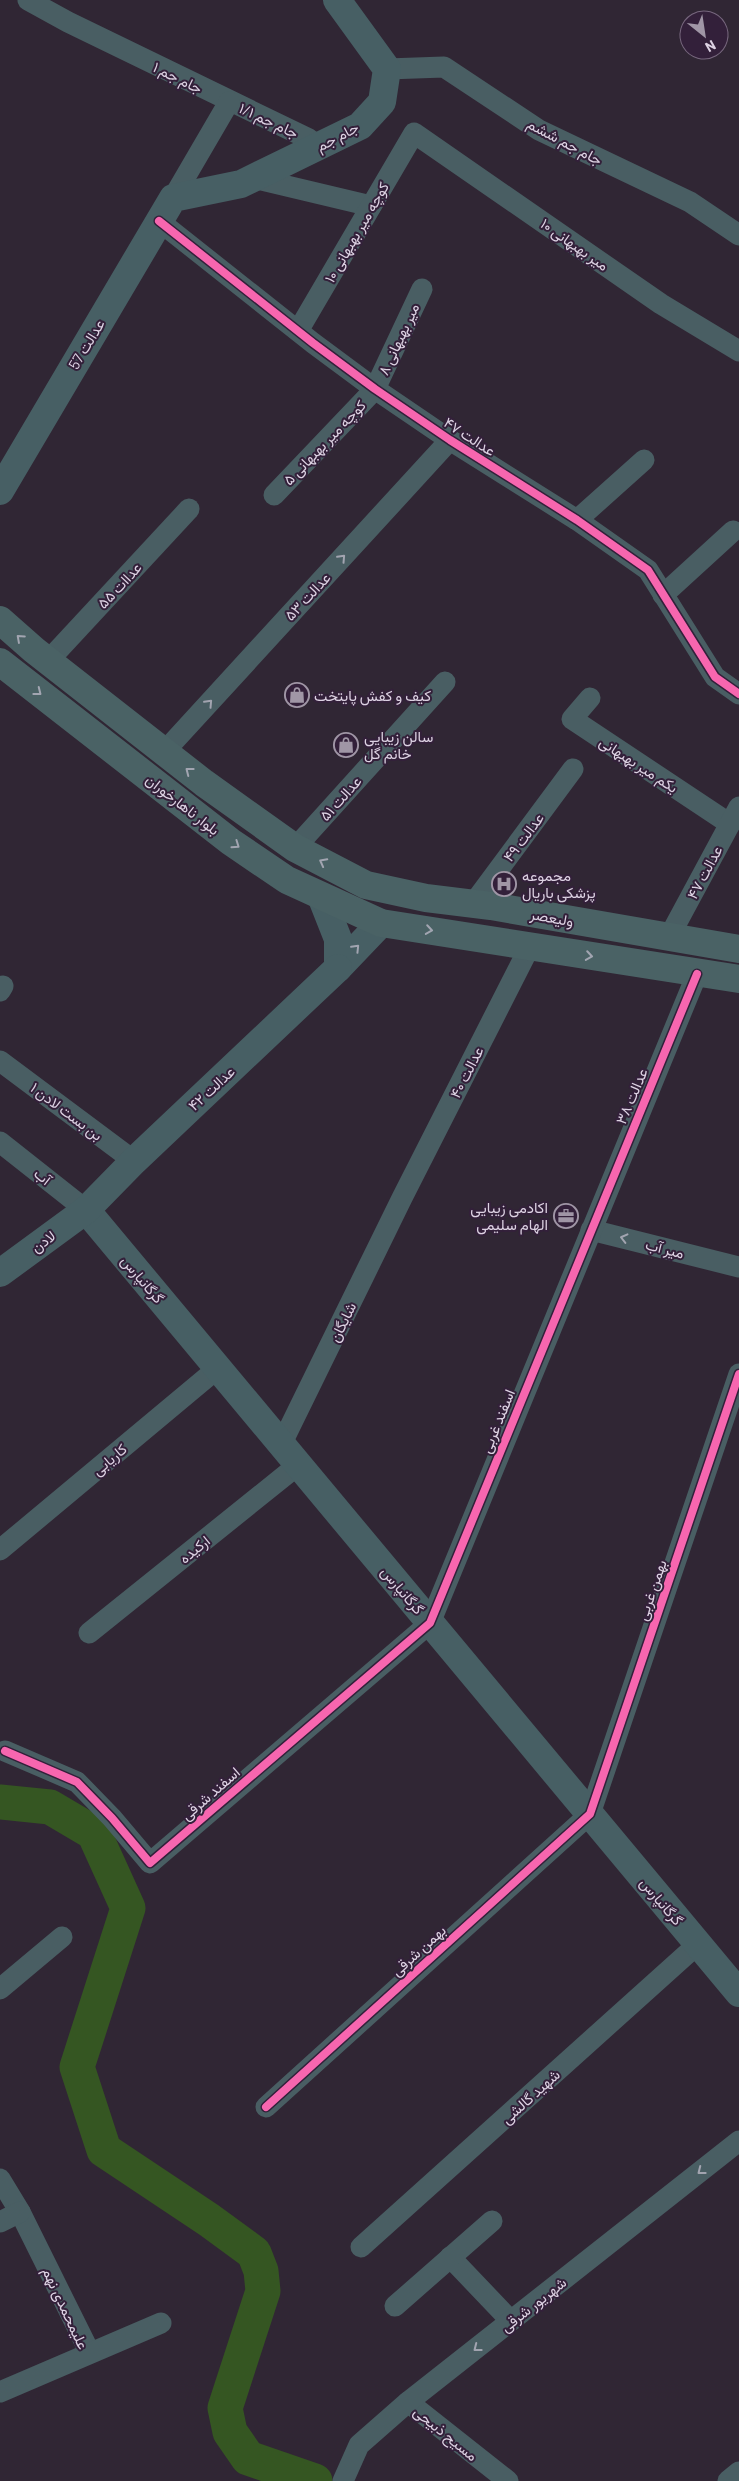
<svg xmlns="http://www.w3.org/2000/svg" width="739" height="2481" font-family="Barlow,Vazirmatn,sans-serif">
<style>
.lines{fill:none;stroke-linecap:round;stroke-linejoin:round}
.river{stroke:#355622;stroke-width:35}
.street{stroke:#495e63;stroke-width:21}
.secondary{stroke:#475f64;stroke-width:28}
.primary{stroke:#4a6265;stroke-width:28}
.cycleway-casing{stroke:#33203a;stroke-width:11}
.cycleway{stroke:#f766af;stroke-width:8}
.oneway{stroke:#a2a4b0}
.oneway2{stroke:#a2a5b1}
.oneway3{stroke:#a1a4b0}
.labels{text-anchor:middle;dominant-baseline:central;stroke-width:4;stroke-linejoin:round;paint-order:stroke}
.street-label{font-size:15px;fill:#ddd2e3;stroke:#33203a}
.poi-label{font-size:15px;fill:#ddd2e3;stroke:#33203a;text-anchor:start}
</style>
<rect width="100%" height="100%" fill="#302634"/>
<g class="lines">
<polyline class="river" points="0,1802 50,1807 94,1833 128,1908 77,2067 104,2150 209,2220 254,2253 261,2271 263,2291 225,2408 230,2432 248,2458 315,2481"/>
<g class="street">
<polyline points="28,0 68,22 309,139"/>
<polyline points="387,69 444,67 539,130 690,202 739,235"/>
<polyline points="253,178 371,206"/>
<polyline points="173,198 229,102"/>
<polyline points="159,221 313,343 375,389 450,440 577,520 648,570 715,677 739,694"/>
<polyline points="298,331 414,133 661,304 739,351"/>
<polyline points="274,495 375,389 422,289"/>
<polyline points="577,520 644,460"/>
<polyline points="663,595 733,531"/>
<polyline points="48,661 189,509"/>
<polyline points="590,698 572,719 730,824"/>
<polyline points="164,752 450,440"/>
<polyline points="295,848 445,682"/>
<polyline points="473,904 573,769"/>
<polyline points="669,937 739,807"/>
<polyline points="0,991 3,986"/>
<polyline points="0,1061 134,1161"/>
<polyline points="0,1142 86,1210"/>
<polyline points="591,1230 739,1267"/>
<polyline points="281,1445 402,1198 530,946"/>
<polyline points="0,1550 218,1368"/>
<polyline points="89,1633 298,1465"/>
<polyline points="5,1751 77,1782 112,1818 150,1863 430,1623 697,974"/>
<polyline points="0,1989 62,1937"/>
<polyline points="266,2107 590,1814 739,1374"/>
<polyline points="0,2179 20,2212 90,2353"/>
<polyline points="0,2222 20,2212"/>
<polyline points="361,2247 698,1944"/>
<polyline points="450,2257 511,2321"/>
<polyline points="395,2306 492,2221"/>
<polyline points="0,2392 161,2323"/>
<polyline points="408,2402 508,2481"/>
<polyline points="343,2481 359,2445 408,2402 739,2141"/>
<polyline points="728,2481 739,2472"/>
</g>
<g class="secondary">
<polyline points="0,491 173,198 241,184 360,126 382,102 387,69 337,0"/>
<polyline points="321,896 338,939 338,968 381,923"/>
<polyline points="86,1210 739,1993"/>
<polyline points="0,1273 86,1210 134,1161 338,968"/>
</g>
<g class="primary">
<polyline points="0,620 34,650 204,783 295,848 366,885 426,898 491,906 739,949"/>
<polyline points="0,662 231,842 287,880 381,923 739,979"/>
</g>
<defs>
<g id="cycleway">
<polyline points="159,221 313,343 375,389 450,440 577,520 648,570 715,677 739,694"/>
<polyline points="5,1751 77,1782 112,1818 150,1863 430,1623 697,974"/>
<polyline points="266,2107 590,1814 739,1374"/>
</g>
</defs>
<use href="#cycleway" class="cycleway-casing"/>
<use href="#cycleway" class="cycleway"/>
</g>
<defs><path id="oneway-chevron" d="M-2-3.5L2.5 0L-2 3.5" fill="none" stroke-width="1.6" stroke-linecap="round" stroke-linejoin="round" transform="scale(1.25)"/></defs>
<g class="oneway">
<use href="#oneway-chevron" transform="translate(342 558) rotate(-47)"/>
<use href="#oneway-chevron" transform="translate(209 703) rotate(-47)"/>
<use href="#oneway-chevron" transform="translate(624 1238) rotate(-166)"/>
<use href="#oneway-chevron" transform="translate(701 2171) rotate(142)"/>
<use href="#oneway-chevron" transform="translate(477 2348) rotate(142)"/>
</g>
<g class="oneway2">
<use href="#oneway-chevron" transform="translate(20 638) rotate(-138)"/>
<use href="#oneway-chevron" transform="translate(38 692) rotate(38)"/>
<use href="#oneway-chevron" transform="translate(189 771) rotate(-142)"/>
<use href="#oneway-chevron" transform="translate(236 845) rotate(35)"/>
<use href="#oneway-chevron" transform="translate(323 862) rotate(-152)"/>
<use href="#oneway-chevron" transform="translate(429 930) rotate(9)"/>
<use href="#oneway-chevron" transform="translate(589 956) rotate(9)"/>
</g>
<use class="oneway3" href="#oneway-chevron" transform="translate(356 948) rotate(-46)"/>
<defs>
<symbol id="shop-ring" viewBox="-11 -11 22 22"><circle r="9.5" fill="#33203a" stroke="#a096a6" stroke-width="1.5"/><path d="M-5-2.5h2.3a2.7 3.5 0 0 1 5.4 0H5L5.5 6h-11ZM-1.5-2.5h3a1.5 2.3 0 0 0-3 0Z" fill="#a096a6"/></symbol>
<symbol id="hospital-ring" viewBox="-11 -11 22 22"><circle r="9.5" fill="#33203a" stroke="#a096a6" stroke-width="1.5"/><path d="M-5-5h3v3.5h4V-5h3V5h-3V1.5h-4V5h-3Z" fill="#a096a6"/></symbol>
<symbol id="office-ring" viewBox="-11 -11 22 22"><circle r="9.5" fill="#33203a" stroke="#a096a6" stroke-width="1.5"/><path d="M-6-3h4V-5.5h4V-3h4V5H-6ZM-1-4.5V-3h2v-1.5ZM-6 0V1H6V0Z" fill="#a096a6"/></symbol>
</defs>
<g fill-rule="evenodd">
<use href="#shop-ring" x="283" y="681" width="28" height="28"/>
<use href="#shop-ring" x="332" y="731" width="28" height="28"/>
<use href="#hospital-ring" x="490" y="870" width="28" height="28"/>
<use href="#office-ring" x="552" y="1202" width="28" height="28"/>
</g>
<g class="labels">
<g class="street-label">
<text transform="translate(178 77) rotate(26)">۱ جام جم</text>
<text transform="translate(269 120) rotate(25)">۱/۱ جام جم</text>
<text transform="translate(337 136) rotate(-28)">جام جم</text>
<text transform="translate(565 141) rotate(28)">جام جم ششم</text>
<text transform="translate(356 232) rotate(-60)">کوچه میر بهبهانی ۱۰</text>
<text transform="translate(575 244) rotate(35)">۱۰ میر بهبهانی</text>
<text transform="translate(398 339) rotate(-65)">۸ میر بهبهانی</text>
<text transform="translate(86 344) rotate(-59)">عدالت 57</text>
<text transform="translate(470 436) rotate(33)">عدالت ۴۷</text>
<text transform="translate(324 442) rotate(-46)">کوچه میر بهبهانی ۵</text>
<text transform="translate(119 585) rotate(-47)">عداات ۵۵</text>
<text transform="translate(307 596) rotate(-47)">عدالت ۵۳</text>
<text transform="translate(639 764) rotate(33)">یکم میر بهبهانی</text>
<text transform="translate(340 798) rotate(-48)">عدالت ۵۱</text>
<text transform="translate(183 804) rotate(38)">بلوار ناهارخوران</text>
<text transform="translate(523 837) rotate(-53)">عدالت ۴۹</text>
<text transform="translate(704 872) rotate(-62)">عدالت ۴۷</text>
<text transform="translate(552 917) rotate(10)">ولیعصر</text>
<text transform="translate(466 1072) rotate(-63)">عدالت ۴۰</text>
<text transform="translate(211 1088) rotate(-43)">عدالت ۴۲</text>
<text transform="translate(631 1096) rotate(-67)">عدالت ۳۸</text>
<text transform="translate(67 1111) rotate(37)">۱ بن بست لادن</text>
<text transform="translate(43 1176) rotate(38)">آب</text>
<text transform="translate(43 1241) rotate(-36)">لادن</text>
<text transform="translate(665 1248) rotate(14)">میر آب</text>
<text transform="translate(143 1279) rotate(50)">گرگانپارس</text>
<text transform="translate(342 1322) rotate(-64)">شایگان</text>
<text transform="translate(497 1421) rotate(-68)">اسفند غربی</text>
<text transform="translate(109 1459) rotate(-40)">کاریابی</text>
<text transform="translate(194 1549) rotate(-39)">ارکیده</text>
<text transform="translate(403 1590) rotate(50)">گرگانپارس</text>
<text transform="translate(651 1590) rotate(-71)">بهمن غربی</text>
<text transform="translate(210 1793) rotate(-41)">اسفند شرقی</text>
<text transform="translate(662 1901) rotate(50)">گرگانپارس</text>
<text transform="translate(418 1950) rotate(-42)">بهمن شرقی</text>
<text transform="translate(530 2096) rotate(-42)">شهید گالشی</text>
<text transform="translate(533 2304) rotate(-38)">شهریور شرقی</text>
<text transform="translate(66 2308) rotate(65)">علیمحمدی نهم</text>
<text transform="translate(446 2433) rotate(39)">مسیح ذبیحی</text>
</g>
<g class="poi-label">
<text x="314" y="695">کیف و کفش پایتخت</text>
<text x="364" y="736">سالن زیبایی<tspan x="364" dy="17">خانم گل</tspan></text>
<text x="522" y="875">مجموعه<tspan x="522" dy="17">پزشکی باریال</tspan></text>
<text x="548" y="1207" text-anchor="end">اکادمی زیبایی<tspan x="548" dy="17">الهام سلیمی</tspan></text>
</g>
</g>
<g transform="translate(704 35) rotate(150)"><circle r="24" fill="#33203a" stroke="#77677e"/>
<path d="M0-4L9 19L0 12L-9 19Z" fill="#a096a6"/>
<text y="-8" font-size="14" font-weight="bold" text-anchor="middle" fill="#ddd2e3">N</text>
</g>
</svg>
